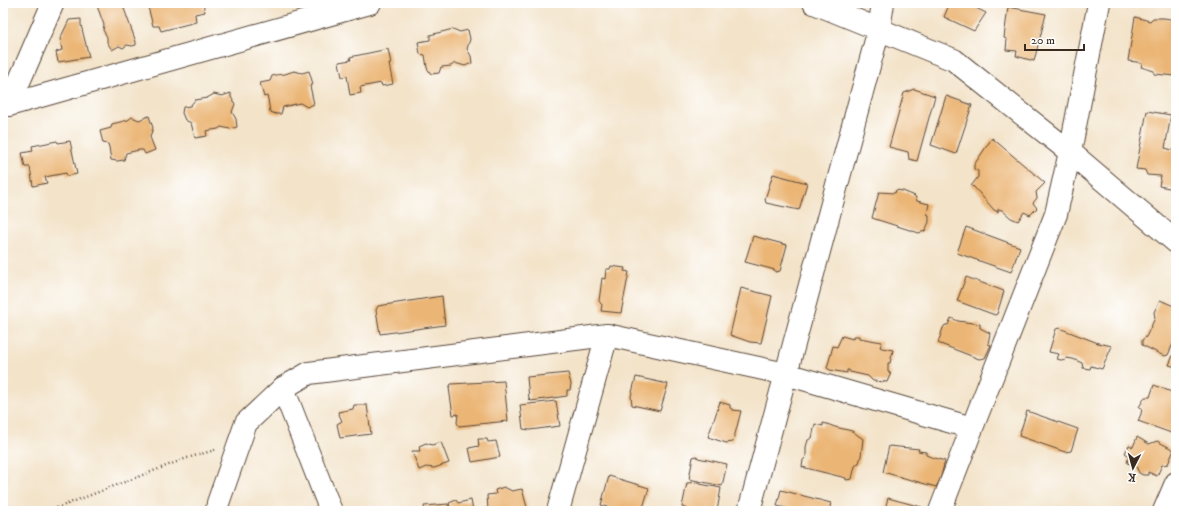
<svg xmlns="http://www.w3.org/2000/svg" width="1179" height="514" font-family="'IM FELL DW Pica',serif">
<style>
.building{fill:#ebb575}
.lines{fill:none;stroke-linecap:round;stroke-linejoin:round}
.street-casing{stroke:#574638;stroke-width:24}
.secondary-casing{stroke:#574638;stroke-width:24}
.path{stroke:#574638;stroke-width:2.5;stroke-dasharray:1 3;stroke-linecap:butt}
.street{stroke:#fff;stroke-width:22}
.secondary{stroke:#fff;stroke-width:22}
</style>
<rect width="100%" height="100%" fill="#fff"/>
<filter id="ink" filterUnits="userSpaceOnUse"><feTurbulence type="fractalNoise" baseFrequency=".025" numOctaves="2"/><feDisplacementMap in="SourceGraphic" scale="8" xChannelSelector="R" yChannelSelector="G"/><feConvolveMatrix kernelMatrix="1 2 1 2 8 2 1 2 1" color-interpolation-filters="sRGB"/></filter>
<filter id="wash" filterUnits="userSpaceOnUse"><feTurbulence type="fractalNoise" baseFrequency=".012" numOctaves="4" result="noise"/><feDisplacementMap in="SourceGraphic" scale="16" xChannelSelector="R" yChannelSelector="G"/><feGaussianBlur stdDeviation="0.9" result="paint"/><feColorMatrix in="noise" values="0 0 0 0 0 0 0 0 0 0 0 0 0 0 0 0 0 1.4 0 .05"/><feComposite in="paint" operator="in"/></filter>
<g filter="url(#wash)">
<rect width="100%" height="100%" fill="#f3e3c9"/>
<g id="blocks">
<g class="building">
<polygon points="96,3 122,3 136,42 136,45 132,46 127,45 123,48 119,46 112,50 107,42 107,37 103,30 104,25"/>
<polygon points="147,3 203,3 205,12 195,14 196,22 161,31 159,26 153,26"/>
<polygon points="954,3 966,3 986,13 974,31 944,17 949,5 954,4"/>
<polygon points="1008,7 1046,14 1034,61 1016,56 1017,51 1006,50 1007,39 1004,38"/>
<polygon points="1135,17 1150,21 1153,18 1164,18 1176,20 1176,76 1154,74 1154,71 1141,67 1142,64 1137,62 1128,61"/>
<polygon points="81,19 81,25 89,57 58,62 56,52 62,50 60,39 69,20"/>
<polygon points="453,29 460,32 468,30 470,39 467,49 471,56 472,63 465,66 455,63 451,66 441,67 439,73 431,74 427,68 425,55 420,54 418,42 430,40 430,35"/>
<polygon points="388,49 391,64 389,64 393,84 382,86 381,83 360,87 361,93 350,95 347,76 342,77 339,62 351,60 350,57"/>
<polygon points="294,71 302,73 309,71 313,84 310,86 314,104 307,107 300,103 283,107 281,114 276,114 270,112 268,99 267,96 264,97 260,83 270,81 272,76 276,75 285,74"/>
<polygon points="914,89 935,96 917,161 909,159 908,152 889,147 904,93"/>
<polygon points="231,93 231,97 235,104 232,112 236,119 237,127 230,129 221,127 218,129 206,131 207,136 195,138 191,123 185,120 182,113 183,107 190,106 195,100 207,98 214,94 222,96"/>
<polygon points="946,96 972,105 956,154 931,145"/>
<polygon points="1147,111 1171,115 1165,148 1176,151 1176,173 1174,189 1159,186 1161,176 1147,175 1145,170 1136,169"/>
<polygon points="149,116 153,128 150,137 155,150 145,154 143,150 139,150 126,153 124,160 117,161 111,160 109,147 108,144 103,143 100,131 111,128 112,124 128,120 132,117 139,120"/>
<polygon points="992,138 1045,183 1036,192 1037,198 1033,203 1037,208 1030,215 1024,212 1018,221 1011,218 1002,210 998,209 998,212 994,210 974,187 971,186 978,177 978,171 974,169 974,165"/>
<polygon points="57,141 58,143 70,141 77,174 67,176 66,173 45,177 47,183 33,186 30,167 25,167 22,153 33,151 32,146"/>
<polygon points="773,174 807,183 799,210 766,203 765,199"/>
<polygon points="896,190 903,191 915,196 917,201 929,204 927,214 929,215 929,222 925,231 919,233 872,218 879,192 895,193"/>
<polygon points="966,227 1020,247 1011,272 957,253"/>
<polygon points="753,236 787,245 780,271 775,272 775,270 745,262"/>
<polygon points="611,266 625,268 624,271 629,272 621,313 601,311 602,305 599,301 602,278 605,279 606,269 610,269"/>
<polygon points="966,277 1004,291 997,314 995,315 957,301"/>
<polygon points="741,288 772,296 761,343 750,342 730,335"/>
<polygon points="442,296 445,325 380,334 376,310 378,306"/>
<polygon points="1160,300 1176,307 1176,337 1168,355 1164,356 1142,345 1142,340 1146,337 1155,318 1154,312"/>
<polygon points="951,318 958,321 980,324 980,328 990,333 988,344 991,345 985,358 979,359 938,343 943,328 945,325 948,325"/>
<polygon points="1059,328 1098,343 1112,346 1102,369 1091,366 1090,369 1083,368 1082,363 1073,359 1066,358 1065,361 1057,359 1059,354 1049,352 1056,329"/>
<polygon points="842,336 853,339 853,336 859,336 859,338 882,342 880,347 882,348 893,350 890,363 888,363 888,372 891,373 887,382 873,381 868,376 850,372 849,370 847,370 847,373 830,370 827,368 833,346 837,347"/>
<polygon points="1176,348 1176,367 1169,365"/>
<polygon points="568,373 571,384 570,390 567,390 567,396 531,401 529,399 527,377"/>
<polygon points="636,377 668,384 660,411 632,405 631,396"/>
<polygon points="504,381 508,421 459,426 457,423 458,414 453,415 449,388 451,384"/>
<polygon points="1154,385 1174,393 1172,399 1176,401 1176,430 1174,434 1138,421 1141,414 1142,408 1139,407 1145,397 1150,397"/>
<polygon points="556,401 560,426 530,430 523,429 520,405"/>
<polygon points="720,402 730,405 730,408 733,410 741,411 733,442 726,443 708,437"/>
<polygon points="354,405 367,405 371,434 340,438 337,424 342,421 338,412 353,409"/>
<polygon points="1027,411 1078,429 1071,451 1065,452 1019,436"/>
<polygon points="823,423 827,424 835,427 852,431 863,439 861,456 859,463 855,466 852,479 846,480 846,478 802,467 803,460 806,457 806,447 808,440 812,438 815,424 823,426"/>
<polygon points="1137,437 1149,444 1157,441 1174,450 1168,464 1162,465 1157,476 1148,472 1148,475 1143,475 1139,473 1136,466 1127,463 1129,456 1125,453 1129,445 1133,447"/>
<polygon points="478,439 487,439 488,442 496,441 500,457 472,462 469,448 479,446"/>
<polygon points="441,442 449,463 434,468 426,467 419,470 412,451 420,451 419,446 426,443 432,445"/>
<polygon points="889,446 919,449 918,451 926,452 926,455 931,457 945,461 940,480 936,487 883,472"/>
<polygon points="697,456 698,458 727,464 722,486 689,479 693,457"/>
<polygon points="609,476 649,488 642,511 620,511 601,505"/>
<polygon points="700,482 700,484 721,488 717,511 693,511 682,507 687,483"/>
<polygon points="504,487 512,491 522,489 528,511 488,511 487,495 496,494 495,490"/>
<polygon points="781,490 831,503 829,511 790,511 790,509 777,506"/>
<polygon points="888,498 925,508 925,511 880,511 881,508 885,509"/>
<polygon points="456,500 458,503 471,500 473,511 451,511 449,503"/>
<polygon points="448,504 449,511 425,511 424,506"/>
</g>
</g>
</g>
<g filter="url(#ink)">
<use href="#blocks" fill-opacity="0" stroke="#574638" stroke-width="1"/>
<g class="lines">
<defs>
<g id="street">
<polyline points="3,105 9,105 370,3"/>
<polyline points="9,105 53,3"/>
<polyline points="283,388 331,511"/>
<polyline points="217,511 218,503 246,423 283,388 309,373 607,335 786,374 972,428"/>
<polyline points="558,511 607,335"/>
<polyline points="749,511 879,29 883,3"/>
<polyline points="940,511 972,428 1056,214 1070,152 1099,3"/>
</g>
<g id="secondary">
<polyline points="814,3 954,60 1070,152 1176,242"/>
<polyline points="1164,511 1176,483"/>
</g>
</defs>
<use href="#street" class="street-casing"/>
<use href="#secondary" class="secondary-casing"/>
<polyline class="path" points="49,511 187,458 215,450"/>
<use href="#street" class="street"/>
<use href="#secondary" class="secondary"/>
</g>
</g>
<rect width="1179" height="514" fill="none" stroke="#fff" stroke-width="16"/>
<g transform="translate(1133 468) rotate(186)" stroke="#ffffff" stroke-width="3" paint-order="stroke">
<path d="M0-3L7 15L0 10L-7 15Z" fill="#3b2a1e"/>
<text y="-6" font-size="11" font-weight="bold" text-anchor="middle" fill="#3b2a1e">K</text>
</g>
<path d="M1025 44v6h59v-6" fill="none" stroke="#3b2a1e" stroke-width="2"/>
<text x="1031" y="44" font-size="12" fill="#3b2a1e" stroke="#ffffff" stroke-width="3" paint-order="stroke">20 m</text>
</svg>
